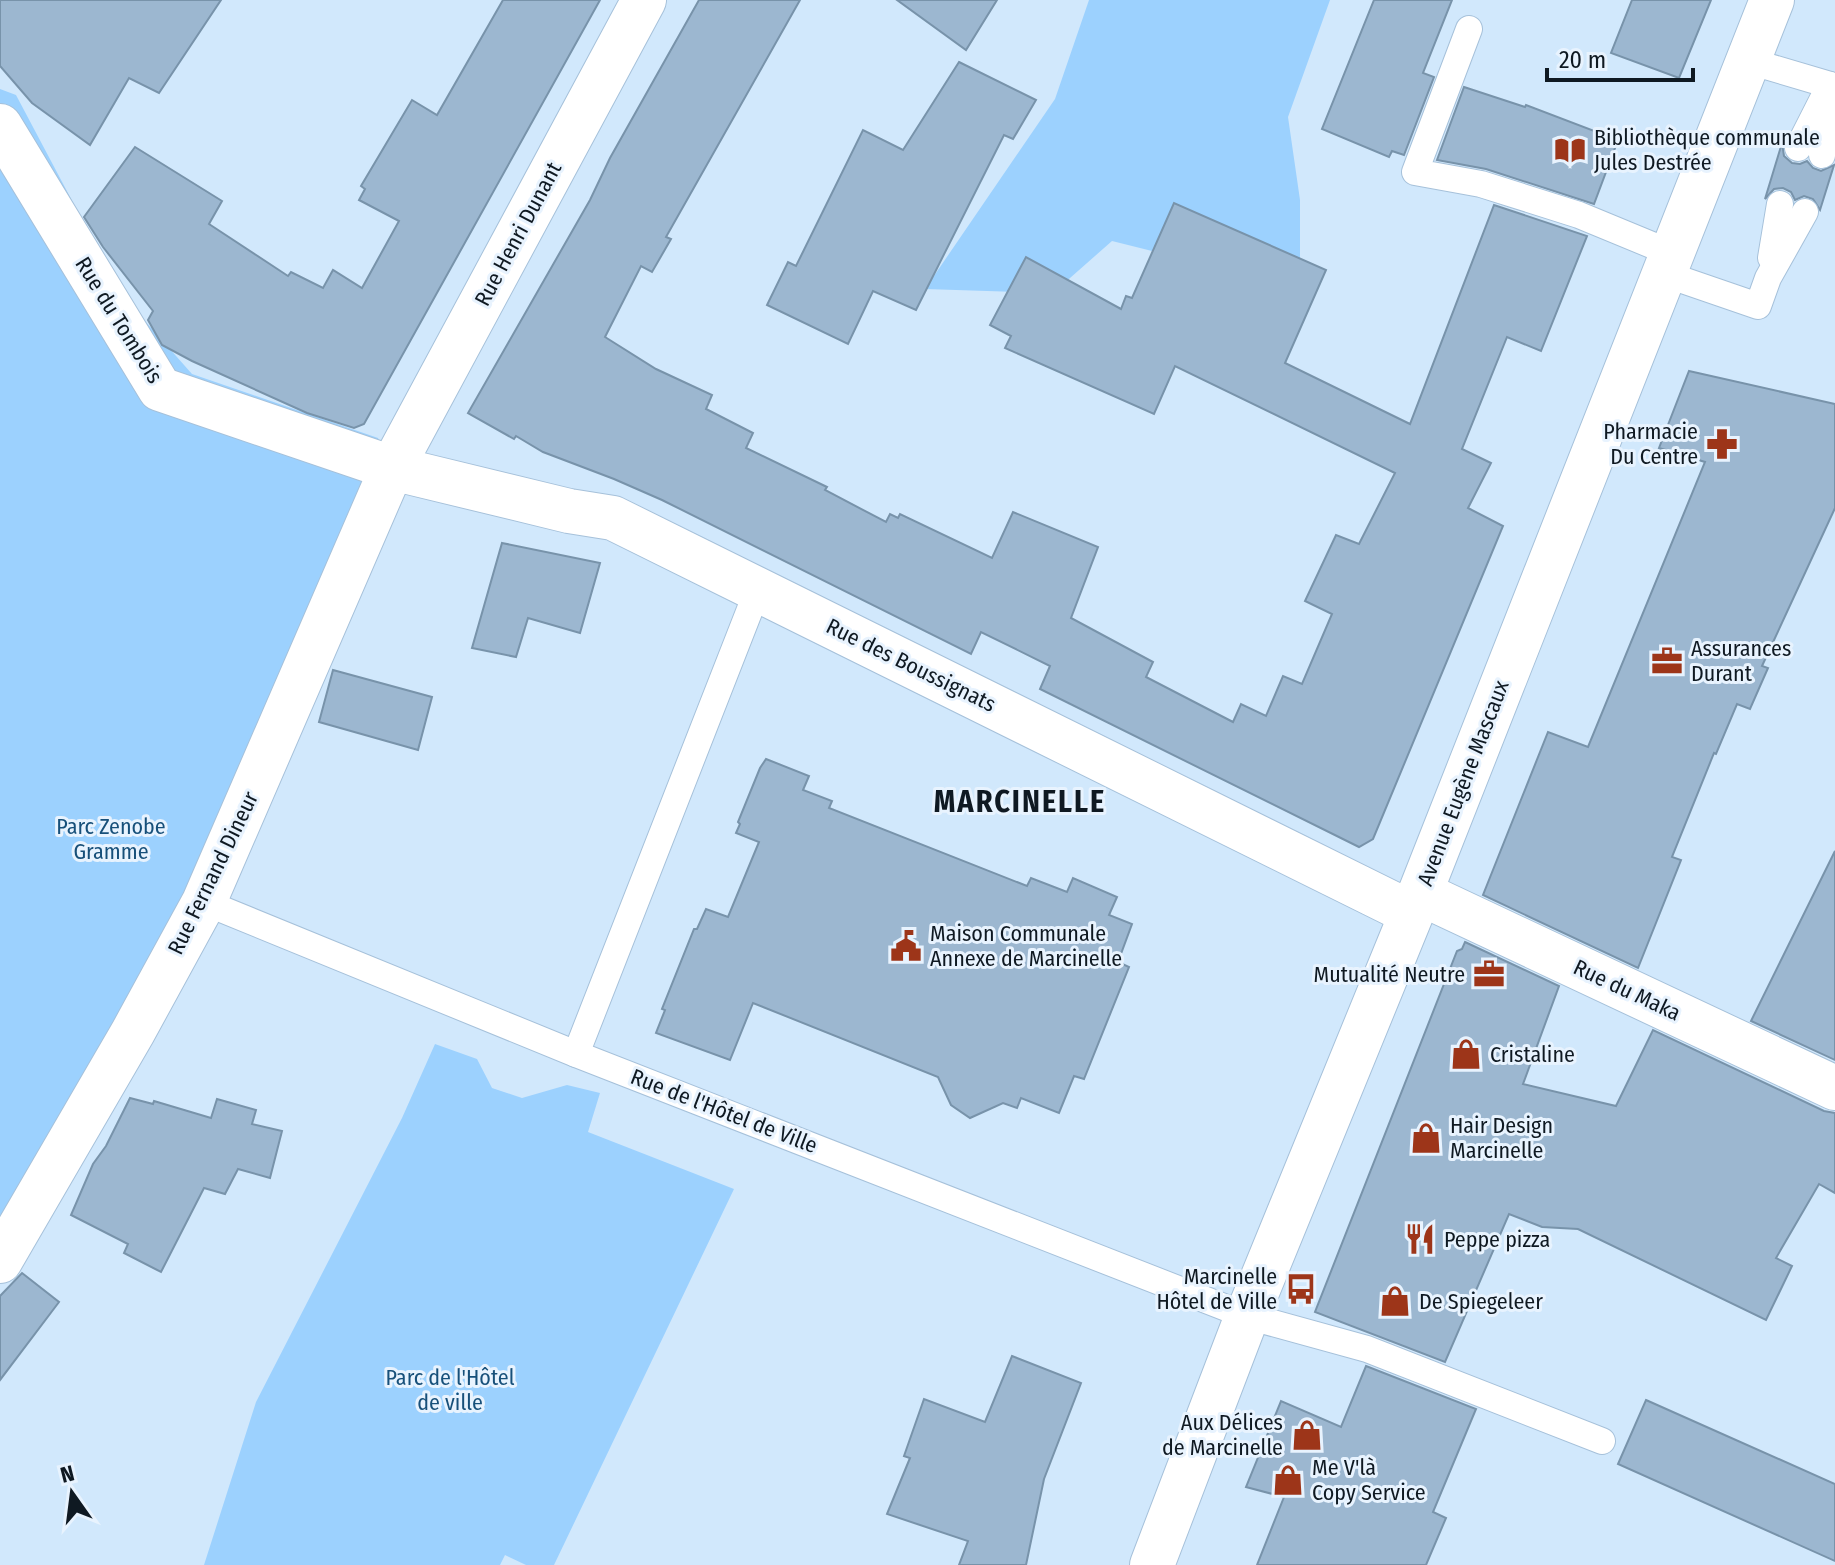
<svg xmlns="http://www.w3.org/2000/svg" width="1835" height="1565" font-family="'Fira Sans Condensed',sans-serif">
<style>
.green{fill:#9cd1fe}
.building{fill:#9cb7d0;stroke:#7893aa;stroke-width:2}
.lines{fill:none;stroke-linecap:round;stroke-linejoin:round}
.service-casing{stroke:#a6c1da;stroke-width:28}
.minor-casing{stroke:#a6c1da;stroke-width:46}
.secondary-casing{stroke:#a6c1da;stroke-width:46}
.service{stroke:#fff;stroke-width:26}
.minor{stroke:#fff;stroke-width:44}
.secondary{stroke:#fff;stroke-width:44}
.labels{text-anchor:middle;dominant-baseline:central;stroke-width:6;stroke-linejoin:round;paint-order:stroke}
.poi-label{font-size:22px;fill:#0f1922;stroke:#e8f3fe;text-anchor:start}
.street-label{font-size:22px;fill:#0f1922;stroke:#e8f3fe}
.park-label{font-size:22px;fill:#17507a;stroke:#e8f3fe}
.district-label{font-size:30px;font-weight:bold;letter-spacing:2px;fill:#0f1922;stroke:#e8f3fe}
</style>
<rect width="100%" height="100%" fill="#d1e8fc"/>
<g class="green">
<polygon points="1089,0 1330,0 1288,117 1300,200 1300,288 1112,241 1053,293 925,289 1055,99"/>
<polygon points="0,89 16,95 122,295 192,374 378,438 392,471 251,796 0,1238"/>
<polygon points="435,1044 477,1059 492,1088 522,1098 567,1085 600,1093 588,1132 734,1189 554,1565 526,1565 505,1555 500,1565 204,1565 256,1402 402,1118"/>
</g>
<g class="building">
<polygon points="0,0 221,0 159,93 129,78 90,145 32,103 0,66"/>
<polygon points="503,0 600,0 364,424 354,428 307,413 192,361 162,345 148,320 153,311 103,247 84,217 135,147 222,201 209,224 288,276 291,272 323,288 333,270 362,288 399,221 359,200 365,189 361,186 412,100 437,115"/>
<polygon points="699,0 800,0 666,237 671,239 652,272 641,266 605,337 656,369 712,395 706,409 753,433 746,448 827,487 825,490 886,522 890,514 898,518 900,514 992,558 1013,512 1098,547 1071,618 1153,662 1146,677 1233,722 1241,704 1266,716 1283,676 1302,684 1332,614 1305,601 1336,535 1359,544 1395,473 1175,366 1154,414 1005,348 1011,336 990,325 1026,257 1121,309 1126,296 1132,298 1174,203 1326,270 1285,363 1410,424 1494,205 1587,236 1541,351 1507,337 1462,449 1491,463 1468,508 1503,526 1373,839 1359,847 1040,689 1050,666 981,632 971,654 662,500 614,479 543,452 516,436 514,439 468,413 590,200 610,158"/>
<polygon points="897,0 997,0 966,50"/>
<polygon points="1374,0 1452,0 1423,73 1434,77 1404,155 1392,151 1389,157 1322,129"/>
<polygon points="1632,0 1711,0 1679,78 1611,53"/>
<polygon points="959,62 1036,100 1013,139 1004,135 916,310 873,291 848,344 767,305 788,262 796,266 863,130 903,150"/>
<polygon points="1464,87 1525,107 1526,105 1618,140 1594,204 1486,169 1437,160"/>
<polygon points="1782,143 1784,156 1792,163 1800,164 1807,161 1813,168 1821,171 1834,165 1820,210 1813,199 1804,196 1795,200 1791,192 1783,188 1774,189 1765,199"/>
<polygon points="1689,371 1835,404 1835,508 1762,666 1768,668 1750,709 1737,704 1716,754 1714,753 1672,857 1681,860 1638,968 1483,895 1548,732 1588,747 1705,462 1659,448"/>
<polygon points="502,543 600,563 580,633 528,618 516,657 472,648"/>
<polygon points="333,670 432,697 418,750 319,722"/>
<polygon points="766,759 809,776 803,790 832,801 829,808 1027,886 1031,878 1067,892 1073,878 1117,897 1109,915 1132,924 1118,962 1129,967 1084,1079 1074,1076 1059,1113 1021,1098 1017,1108 1003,1103 970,1118 951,1105 938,1077 753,1003 730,1060 656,1033 665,1010 662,1009 694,929 697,929 706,909 728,917 759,842 736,833 740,824 738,822 760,768"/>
<polygon points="1835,851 1835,1060 1751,1021"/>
<polygon points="1465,942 1559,986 1523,1084 1616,1106 1653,1030 1824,1111 1835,1113 1835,1193 1819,1184 1776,1258 1792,1266 1766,1320 1578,1229 1542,1227 1509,1214 1445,1362 1315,1312 1457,951 1462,949"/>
<polygon points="130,1098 153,1104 154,1101 211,1118 217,1099 256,1110 252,1124 282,1131 270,1178 238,1169 225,1194 204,1188 161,1272 124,1253 128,1244 71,1215 93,1164 106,1146"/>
<polygon points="22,1273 59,1302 0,1380 0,1296"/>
<polygon points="1012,1356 1081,1383 1044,1479 1026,1565 959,1565 968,1541 887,1514 910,1458 904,1456 924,1399 985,1422"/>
<polygon points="1366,1366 1476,1409 1433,1512 1446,1518 1426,1565 1257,1565 1284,1497 1246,1487 1281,1401 1341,1427"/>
<polygon points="1646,1400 1835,1484 1835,1561 1618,1464"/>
</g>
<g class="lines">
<defs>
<g id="service">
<polyline points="1469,29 1415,172 1481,184 1579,215 1671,253"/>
<polyline points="1749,61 1830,85"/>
<polyline points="1798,148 1830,85"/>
<polyline points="1822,155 1829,100"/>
<polyline points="1771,258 1780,204"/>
<polyline points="1662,273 1758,306 1768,278 1805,212"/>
<polyline points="204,902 576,1054 1247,1316 1367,1349 1602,1441"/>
<polyline points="576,1054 758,589"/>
</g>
<g id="minor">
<polyline points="0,126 160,389 392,468 569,511 613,518 1411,913"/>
<polyline points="1420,893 1835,1088"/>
<polyline points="0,1261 133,1032 204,902 392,468 644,0"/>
</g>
<polyline id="secondary" points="1152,1565 1247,1316 1420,893 1772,0"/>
</defs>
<use href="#service" class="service-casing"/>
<use href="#minor" class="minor-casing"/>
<use href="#secondary" class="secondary-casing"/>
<use href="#service" class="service"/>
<use href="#minor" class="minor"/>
<use href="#secondary" class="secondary"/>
</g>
<defs>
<symbol id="library-bare" viewBox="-9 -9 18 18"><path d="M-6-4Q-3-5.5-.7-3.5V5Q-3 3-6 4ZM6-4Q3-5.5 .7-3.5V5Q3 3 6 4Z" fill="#9d3519" stroke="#e8f3fe" stroke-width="2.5" paint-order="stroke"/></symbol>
<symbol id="pharmacy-bare" viewBox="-9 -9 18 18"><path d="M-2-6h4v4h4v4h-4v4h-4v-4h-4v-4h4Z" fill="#9d3519" stroke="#e8f3fe" stroke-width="2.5" paint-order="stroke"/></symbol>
<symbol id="office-bare" viewBox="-9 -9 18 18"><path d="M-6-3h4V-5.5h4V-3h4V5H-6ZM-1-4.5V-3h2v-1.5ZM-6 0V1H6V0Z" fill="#9d3519" stroke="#e8f3fe" stroke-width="2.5" paint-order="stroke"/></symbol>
<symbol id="civic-bare" viewBox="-9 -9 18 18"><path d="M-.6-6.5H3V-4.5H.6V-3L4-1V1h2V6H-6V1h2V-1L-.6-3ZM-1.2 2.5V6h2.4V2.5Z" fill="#9d3519" stroke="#e8f3fe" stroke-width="2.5" paint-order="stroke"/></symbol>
<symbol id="shop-bare" viewBox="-9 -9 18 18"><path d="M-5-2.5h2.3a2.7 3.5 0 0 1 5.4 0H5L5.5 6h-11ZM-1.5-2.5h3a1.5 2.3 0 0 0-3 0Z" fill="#9d3519" stroke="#e8f3fe" stroke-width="2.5" paint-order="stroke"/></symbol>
<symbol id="restaurant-bare" viewBox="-9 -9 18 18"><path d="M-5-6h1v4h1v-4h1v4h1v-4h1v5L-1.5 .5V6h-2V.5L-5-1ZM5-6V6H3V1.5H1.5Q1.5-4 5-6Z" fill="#9d3519" stroke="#e8f3fe" stroke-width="2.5" paint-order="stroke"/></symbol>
<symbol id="bus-bare" viewBox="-9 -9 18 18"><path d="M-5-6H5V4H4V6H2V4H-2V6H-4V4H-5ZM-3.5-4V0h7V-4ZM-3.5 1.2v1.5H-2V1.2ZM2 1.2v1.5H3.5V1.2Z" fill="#9d3519" stroke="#e8f3fe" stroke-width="2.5" paint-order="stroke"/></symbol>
</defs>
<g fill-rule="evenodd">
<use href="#library-bare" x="1548" y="128" width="44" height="44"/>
<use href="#pharmacy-bare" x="1700" y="422" width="44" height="44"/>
<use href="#office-bare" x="1645" y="639" width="44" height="44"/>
<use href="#civic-bare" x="884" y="924" width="44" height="44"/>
<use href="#office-bare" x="1467" y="952" width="44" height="44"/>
<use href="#shop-bare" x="1444" y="1032" width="44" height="44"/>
<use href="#shop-bare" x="1404" y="1116" width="44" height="44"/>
<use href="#restaurant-bare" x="1398" y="1217" width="44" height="44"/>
<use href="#bus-bare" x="1279" y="1267" width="44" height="44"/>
<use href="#shop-bare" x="1373" y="1279" width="44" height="44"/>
<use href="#shop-bare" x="1285" y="1413" width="44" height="44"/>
<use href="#shop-bare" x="1266" y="1458" width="44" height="44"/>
</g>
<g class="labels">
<g class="poi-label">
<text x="1594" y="137">Bibliothèque communale<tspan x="1594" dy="25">Jules Destrée</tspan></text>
<text x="1698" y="431" text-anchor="end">Pharmacie<tspan x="1698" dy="25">Du Centre</tspan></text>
<text x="1691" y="648">Assurances<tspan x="1691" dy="25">Durant</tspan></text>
<text x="930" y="933">Maison Communale<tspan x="930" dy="25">Annexe de Marcinelle</tspan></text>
<text x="1465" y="974" text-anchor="end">Mutualité Neutre</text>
<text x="1490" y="1054">Cristaline</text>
<text x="1450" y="1125">Hair Design<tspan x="1450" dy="25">Marcinelle</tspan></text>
<text x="1444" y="1239">Peppe pizza</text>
<text x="1277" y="1276" text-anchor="end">Marcinelle<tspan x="1277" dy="25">Hôtel de Ville</tspan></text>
<text x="1419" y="1301">De Spiegeleer</text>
<text x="1283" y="1422" text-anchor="end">Aux Délices<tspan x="1283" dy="25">de Marcinelle</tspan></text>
<text x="1312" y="1467">Me V'là<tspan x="1312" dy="25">Copy Service</tspan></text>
</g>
<g class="street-label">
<text transform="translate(518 234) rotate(-62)">Rue Henri Dunant</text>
<text transform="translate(119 320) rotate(58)">Rue du Tombois</text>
<text transform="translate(911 665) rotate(26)">Rue des Boussignats</text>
<text transform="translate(1463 783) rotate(-69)">Avenue Eugène Mascaux</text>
<text transform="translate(213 873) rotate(-64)">Rue Fernand Dineur</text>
<text transform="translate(1627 990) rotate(25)">Rue du Maka</text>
<text transform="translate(724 1111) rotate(21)">Rue de l'Hôtel de Ville</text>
</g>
<g class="park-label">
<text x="111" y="826">Parc Zenobe<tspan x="111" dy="25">Gramme</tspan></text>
<text x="450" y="1377">Parc de l'Hôtel<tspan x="450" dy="25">de ville</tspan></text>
</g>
<g class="district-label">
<text x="1020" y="802">MARCINELLE</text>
</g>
</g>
<g transform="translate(72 1493) rotate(346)" stroke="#e8f3fe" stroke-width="6" paint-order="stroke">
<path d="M0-6L14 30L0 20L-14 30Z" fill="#0f1922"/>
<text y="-12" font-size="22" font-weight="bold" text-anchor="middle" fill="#0f1922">N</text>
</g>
<path d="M1547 68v12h146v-12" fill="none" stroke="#0f1922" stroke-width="4"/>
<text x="1559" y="68" font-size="24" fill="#0f1922" stroke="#e8f3fe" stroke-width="6" paint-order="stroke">20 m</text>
</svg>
